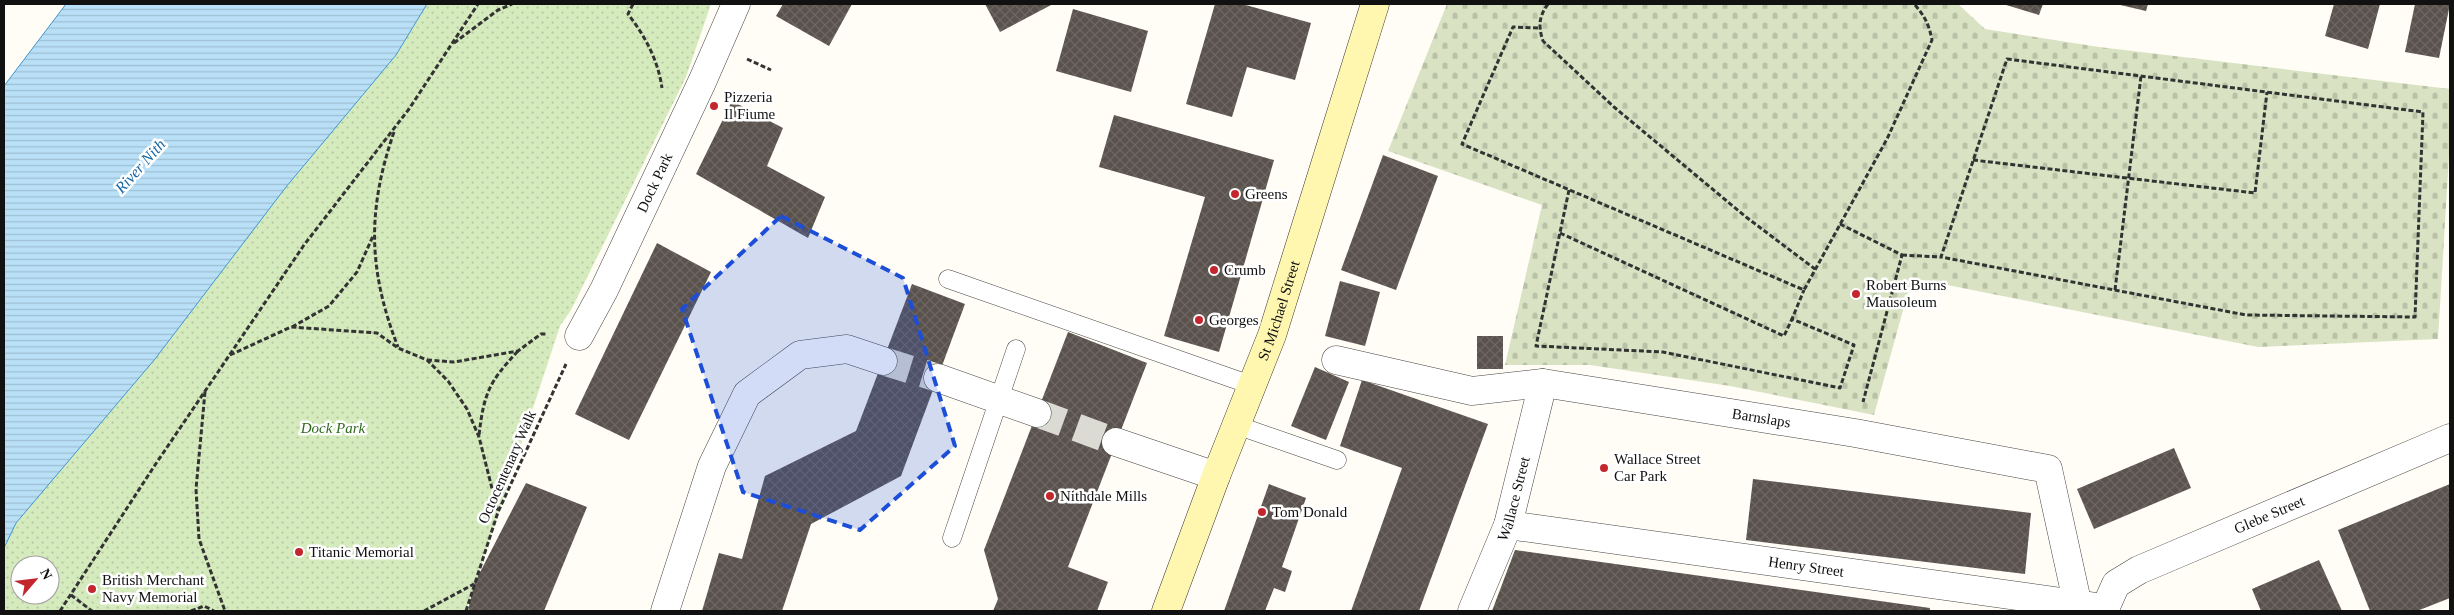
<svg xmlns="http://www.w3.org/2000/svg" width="2454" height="615" font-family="'Times New Roman',serif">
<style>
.cemetery{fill:url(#cemetery-stones)}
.park{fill:url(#park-dots);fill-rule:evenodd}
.water{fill:url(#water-rules);stroke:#3f96cf}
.building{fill:url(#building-cross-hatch)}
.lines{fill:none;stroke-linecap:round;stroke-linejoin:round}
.street-tunnel{stroke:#dbdad3;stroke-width:28;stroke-dasharray:28 14;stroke-linecap:butt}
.lane-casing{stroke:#444;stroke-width:19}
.street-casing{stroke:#444;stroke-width:29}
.secondary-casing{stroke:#333;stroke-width:29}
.path{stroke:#333;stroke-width:3;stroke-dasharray:5 2.5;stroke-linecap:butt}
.lane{stroke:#fff;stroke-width:18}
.street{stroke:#fff;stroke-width:28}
.secondary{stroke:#fff6b0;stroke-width:28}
.marked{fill:#1d4ed8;fill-opacity:0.2;stroke:#1d4ed8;stroke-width:4;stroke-dasharray:10 6;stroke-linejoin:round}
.poi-dot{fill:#c4262e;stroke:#fff;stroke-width:2}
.labels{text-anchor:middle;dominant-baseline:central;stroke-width:5;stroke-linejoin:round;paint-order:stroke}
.poi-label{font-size:15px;fill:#111;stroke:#fff;text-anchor:start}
.street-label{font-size:15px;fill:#111;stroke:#fff}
.park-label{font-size:15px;font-style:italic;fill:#2f6b1f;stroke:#fff}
.water-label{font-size:16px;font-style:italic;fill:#1768a6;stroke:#fff}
</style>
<defs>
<pattern id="cemetery-stones" width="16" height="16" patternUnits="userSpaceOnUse" patternTransform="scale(1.25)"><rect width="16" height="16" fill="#d9e3c4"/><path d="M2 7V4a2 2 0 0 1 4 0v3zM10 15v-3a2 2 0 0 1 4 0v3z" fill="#b9c2a7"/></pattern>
<pattern id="park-dots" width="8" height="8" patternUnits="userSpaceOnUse" patternTransform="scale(1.25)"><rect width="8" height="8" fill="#d5ebbd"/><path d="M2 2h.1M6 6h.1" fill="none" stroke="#b6c8a1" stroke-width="1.8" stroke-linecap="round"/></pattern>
<pattern id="water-rules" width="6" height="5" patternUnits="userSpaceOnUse" patternTransform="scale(1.25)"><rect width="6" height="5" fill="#b9e0f7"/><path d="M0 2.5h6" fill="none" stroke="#9ebfd3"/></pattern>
<pattern id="building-cross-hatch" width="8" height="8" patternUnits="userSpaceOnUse" patternTransform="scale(1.25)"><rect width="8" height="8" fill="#5a524d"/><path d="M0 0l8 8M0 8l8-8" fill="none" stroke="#6d6662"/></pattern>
</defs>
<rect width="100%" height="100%" fill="#fffdf5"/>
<polygon class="cemetery" points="1447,4 1958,4 1985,29 2099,47 2450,89 2450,139 2438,339 2258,347 1912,278 1874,415 1730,386 1590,365 1505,365 1542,205 1388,151"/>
<path class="park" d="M427 4H711L686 77 571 310 560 326 466 611H4V548L16 523 286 187 396 55ZM20 565H50V595H20Z"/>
<polygon class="water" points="66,4 427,4 396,55 286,187 155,359 16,523 4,548 4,86"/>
<g class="building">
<polygon points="783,4 852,4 829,46 776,16"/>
<polygon points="985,4 1053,4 1000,32"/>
<polygon points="1215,4 1242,4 1311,23 1295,80 1247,67 1232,117 1186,104"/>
<polygon points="2003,4 2043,4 2039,15"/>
<polygon points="2116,4 2148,4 2146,11"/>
<polygon points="2334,4 2380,4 2368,49 2325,36"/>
<polygon points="2415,4 2450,4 2439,58 2405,52"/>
<polygon points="1073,9 1148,31 1131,92 1056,71"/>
<polygon points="732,101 783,128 767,166 825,197 808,238 696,174"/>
<polygon points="1114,115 1274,160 1219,352 1164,336 1205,197 1099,167"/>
<polygon points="1383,155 1438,176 1396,290 1341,270"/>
<polygon points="657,243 711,272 629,440 575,414"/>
<polygon points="1340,281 1380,292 1365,346 1325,336"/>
<polygon points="912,284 965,304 901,476 811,524 782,611 702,611 719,553 742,559 765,476 856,431"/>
<polygon points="1068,332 1147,363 1068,567 1108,582 1097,611 993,611 998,599 984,550"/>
<rect x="1477" y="336" width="26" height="33"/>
<polygon points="1315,367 1349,382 1326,440 1291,426"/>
<polygon points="1362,380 1488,424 1419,611 1351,611 1402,468 1340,446"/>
<polygon points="2174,448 2191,488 2094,529 2077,489"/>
<polygon points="1753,479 2031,513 2025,574 1746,540"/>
<polygon points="526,483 587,507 544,611 468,611 474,584"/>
<polygon points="1269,484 1306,498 1282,567 1292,571 1285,592 1274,588 1265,611 1224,611"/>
<polygon points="2450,484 2450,598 2417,611 2370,611 2338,530"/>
<polygon points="1515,550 1930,608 1930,611 1492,611"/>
<polygon points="2319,560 2342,611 2261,611 2252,589"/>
</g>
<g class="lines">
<g class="street-tunnel">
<polyline points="883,361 938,378"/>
<polyline points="1037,413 1116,442"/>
</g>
<defs>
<g id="lane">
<polyline points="948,279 1251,385"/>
<polyline points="1236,425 1337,460"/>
<polyline points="952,538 1016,349"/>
</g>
<g id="street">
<path id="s1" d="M579 336 604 290 702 82 736 4"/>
<path id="s2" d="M1336 360 1472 391 1543 383 1855 433 2048 469 2078 606"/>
<polyline points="938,378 1037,413"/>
<polyline points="1116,442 1216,476"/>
<path id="s3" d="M1508 525 2104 608"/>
<polyline points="665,611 712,466 747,394 800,355 847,349 883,361"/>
<path id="s4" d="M1472 611 1508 525 1543 383"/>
<path id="s5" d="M2104 611 2116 584 2139 570 2450 438"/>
</g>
<g id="secondary">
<path id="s6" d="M1166 611 1216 476 1272 335 1375 4"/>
</g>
</defs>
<use href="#lane" class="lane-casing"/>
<use href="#street" class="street-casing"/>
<use href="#secondary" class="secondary-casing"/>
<g class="path">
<path d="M633 4 628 14C645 36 658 60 662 88"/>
<path d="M1548 4C1539 16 1538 26 1543 41L1614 107 1746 217 1815 269"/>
<path d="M1538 28 1513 27 1462 144 1804 290 1887 139 1932 40C1929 24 1924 15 1914 4"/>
<polyline points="454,43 498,10 512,4"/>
<polyline points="747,59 771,70"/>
<path d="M394 132C367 210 368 270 398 347"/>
<polyline points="1973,160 2255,193 2267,92"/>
<polyline points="1569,190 1536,346 1663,352 1840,388 1854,345 1792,319 1804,290"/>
<polyline points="1840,224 1902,255 1863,402"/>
<polyline points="1560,233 1784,336 1792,319"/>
<polyline points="1902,255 1941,257 2007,59 2423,112 2415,317 2246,315 1941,257"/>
<polyline points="2115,290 2141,76"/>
<polyline points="292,327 329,306 357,272 373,236"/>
<polyline points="230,355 291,327 377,333 398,348 427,360 448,381 467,409 479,437 498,512"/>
<polyline points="427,360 454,362 518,351 541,334 546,334"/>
<polyline points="205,392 196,489 199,539 225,611"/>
<path d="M479 435C484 393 489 382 518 351"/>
<polyline points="71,595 92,611"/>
<polyline points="60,611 155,465 304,245 409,109 478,4"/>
<polyline points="191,611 204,606 214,611"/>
<polyline points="424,611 474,584"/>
<polyline points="466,611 498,512 566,364"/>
</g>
<use href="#lane" class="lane"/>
<use href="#street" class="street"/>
<use href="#secondary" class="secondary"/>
</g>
<path class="marked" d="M781 216 903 278 955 446 860 530 743 492 682 309Z"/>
<g class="poi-dot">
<circle cx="714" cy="106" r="5"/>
<circle cx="1235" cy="194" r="5"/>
<circle cx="1214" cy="270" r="5"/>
<circle cx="1856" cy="294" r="5"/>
<circle cx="1199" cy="320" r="5"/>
<circle cx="1604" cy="468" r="5"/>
<circle cx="1050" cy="496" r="5"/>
<circle cx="1262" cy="512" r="5"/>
<circle cx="299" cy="552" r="5"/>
<circle cx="92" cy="589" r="5"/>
</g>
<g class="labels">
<g class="poi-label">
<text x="724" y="97">Pizzeria<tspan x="724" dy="17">Il Fiume</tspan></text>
<text x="1245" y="194">Greens</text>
<text x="1224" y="270">Crumb</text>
<text x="1866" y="285">Robert Burns<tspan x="1866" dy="17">Mausoleum</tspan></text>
<text x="1209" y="320">Georges</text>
<text x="1614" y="459">Wallace Street<tspan x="1614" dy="17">Car Park</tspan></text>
<text x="1060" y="496">Nithdale Mills</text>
<text x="1272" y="512">Tom Donald</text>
<text x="309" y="552">Titanic Memorial</text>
<text x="102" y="580">British Merchant<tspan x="102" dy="17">Navy Memorial</tspan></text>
</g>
<g class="street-label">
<text stroke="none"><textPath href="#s1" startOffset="171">Dock Park</textPath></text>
<text stroke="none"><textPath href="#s6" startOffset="321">St Michael Street</textPath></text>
<text stroke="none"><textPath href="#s2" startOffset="432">Barnslaps</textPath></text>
<text transform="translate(507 467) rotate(-66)">Octocentenary Walk</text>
<text stroke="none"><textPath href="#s4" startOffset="120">Wallace Street</textPath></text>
<text stroke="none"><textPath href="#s5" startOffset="198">Glebe Street</textPath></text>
<text stroke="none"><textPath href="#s3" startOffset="301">Henry Street</textPath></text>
</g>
<g class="park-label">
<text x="333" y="428">Dock Park</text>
</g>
<g class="water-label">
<text transform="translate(140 166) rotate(-48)">River Nith</text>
</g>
</g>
<rect width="2454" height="615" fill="none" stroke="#111111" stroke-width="10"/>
<g transform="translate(35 580) rotate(62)"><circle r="24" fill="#ffffff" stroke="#a0a0a0"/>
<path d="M0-4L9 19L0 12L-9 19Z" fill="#c4262e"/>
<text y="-8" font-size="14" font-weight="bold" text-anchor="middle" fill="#111111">N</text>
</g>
</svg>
